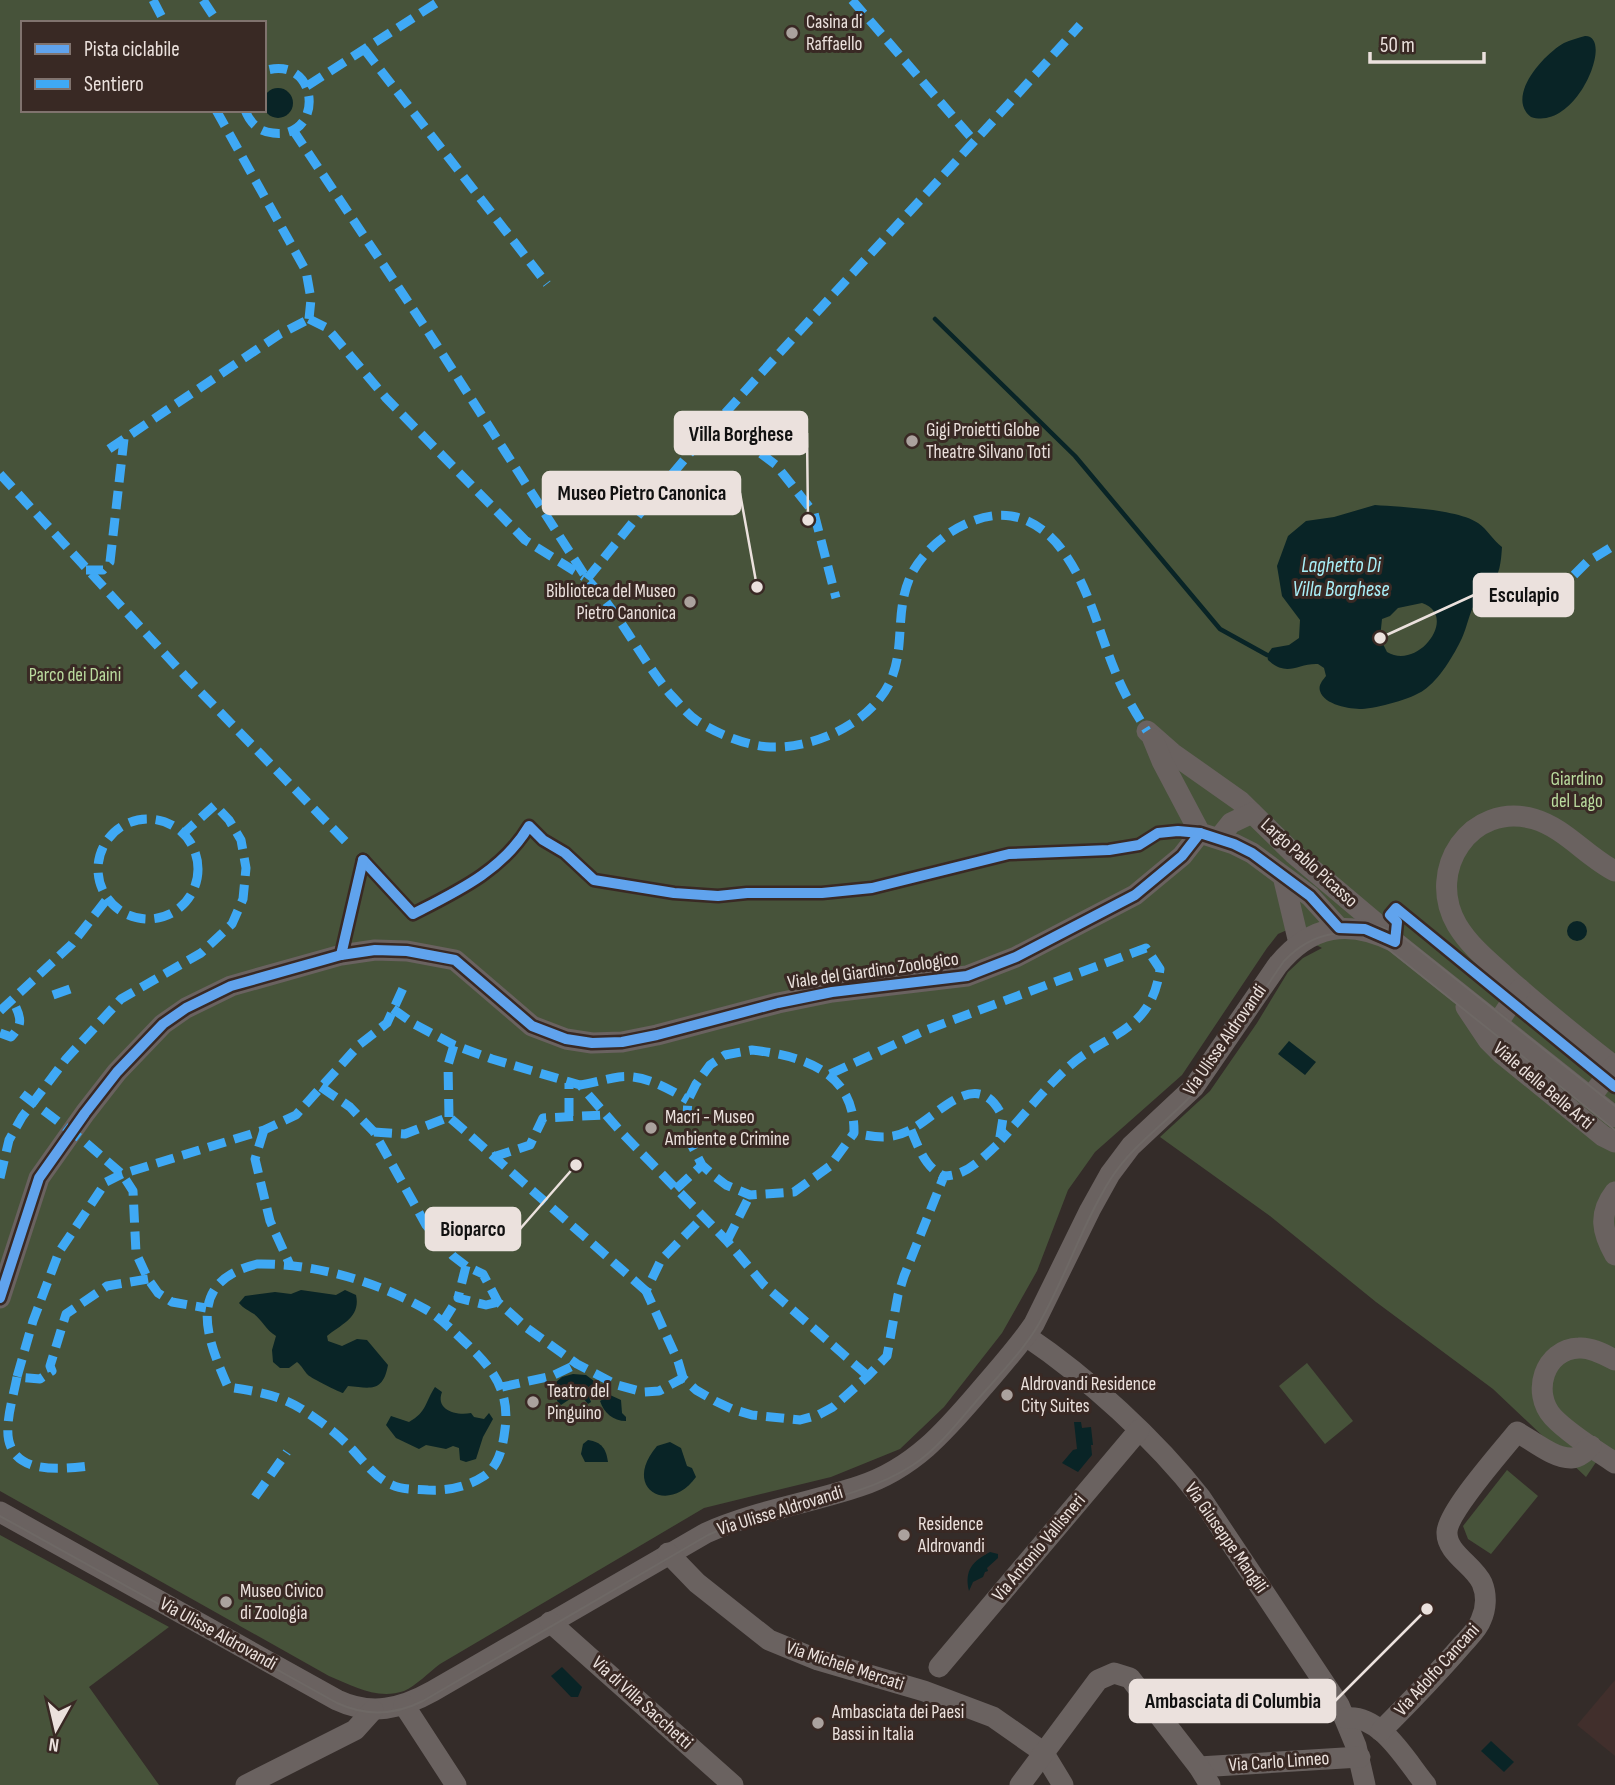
<svg xmlns="http://www.w3.org/2000/svg" width="1615" height="1785" font-family="'Sofia Sans Condensed',sans-serif">
<style>
.education{fill:#412f2c}
.green{fill:#47533a;fill-rule:evenodd}
.water{fill:#092426;fill-rule:evenodd}
.lines{fill:none;stroke-linecap:round;stroke-linejoin:round}
.stream{stroke:#092426;stroke-width:4.5}
.minor{stroke:#6a6260;stroke-width:21}
.tram{stroke:#6e6865;stroke-width:2}
.quiet{stroke:#3fa9f5;stroke-width:9;stroke-dasharray:18 9;stroke-linecap:butt}
.cycleway-casing{stroke:#392924;stroke-width:15}
.cycleway{stroke:#60a3ed;stroke-width:10}
.poi-dot{fill:#aba29e;stroke:#392924;stroke-width:2.5}
.labels{text-anchor:middle;dominant-baseline:central;stroke-width:6;stroke-linejoin:round;paint-order:stroke}
.poi-label{font-size:19px;fill:#ebe1dd;stroke:#392924;text-anchor:start}
.park-label{font-size:19px;fill:#badb9e;stroke:#392924}
.street-label{font-size:19px;fill:#ebe1dd;stroke:#392924}
.water-label{font-size:21px;font-style:italic;fill:#a9f0f9;stroke:#392924}
.leader{fill:none;stroke:#ebe1dd;stroke-width:2.5}
.callout-dot{fill:#ebe1dd;stroke:#392924;stroke-width:2.5}
.callout{fill:#ebe1dd;stroke:#ebe1dd;stroke-width:2.5}
.callout-label{font-size:21px;text-anchor:middle;font-weight:bold;fill:#111}
</style>
<rect width="100%" height="100%" fill="#342c29"/>
<polygon class="education" points="1615,1680 1615,1756 1577,1725"/>
<g class="green">
<path d="M0 0H1615V1452L1607 1446 1586 1477 1493 1389 1376 1302 1270 1216 1160 1137 1210 1091 1257 1023 1288 972 1303 958 1322 948 1287 930 1278 934 1267 948 1182 1075 1095 1152 1068 1190 1037 1271 1002 1333 944 1407 900 1449 831 1477 704 1508 440 1664C429 1672 416 1686 404 1691 377 1700 353 1686 329 1676L0 1491ZM23 23H264V110H23Z"/>
<polygon points="1307,1363 1353,1421 1325,1444 1279,1386"/>
<polygon points="1507,1470 1538,1496 1491,1554 1468,1539 1463,1526"/>
<polygon points="0,1535 169,1627 89,1687 159,1785 0,1785"/>
</g>
<g class="water">
<path d="M1585 36C1615 35 1577 132 1531 117 1505 97 1544 54 1564 43 1570 40 1578 38 1585 36Z"/>
<circle cx="278" cy="103" r="15"/>
<path d="M1375 505C1401 507 1457 509 1478 523 1487 529 1493 540 1502 547 1501 562 1500 575 1490 587 1485 592 1478 597 1475 603 1469 614 1467 627 1462 638 1454 655 1439 680 1424 690 1412 699 1377 708 1362 709 1350 709 1324 705 1320 691 1318 685 1323 680 1326 676L1324 668 1318 664C1297 663 1288 678 1268 660L1267 655 1272 648 1289 645 1299 638 1300 620 1282 596 1277 566 1288 536 1306 521 1334 517ZM1422 603C1459 615 1419 671 1387 652L1380 638 1382 619 1390 616 1398 608Z"/>
<circle cx="1577" cy="931" r="10"/>
<polygon points="1289,1041 1316,1062 1305,1075 1278,1054"/>
<path d="M301 1290 336 1295 345 1290 356 1295C361 1317 342 1324 327 1336L328 1341 342 1346 357 1339 367 1340 388 1365C383 1393 370 1388 348 1386L343 1393C339 1392 311 1378 308 1375 304 1371 302 1366 297 1362L289 1368H280L273 1362 272 1350 276 1336C266 1330 262 1320 254 1314 248 1310 244 1309 239 1303L245 1296 275 1292 291 1294Z"/>
<polygon points="573,1374 586,1375 594,1381 593,1385 586,1388 591,1402 588,1404 579,1393 561,1405 557,1401 559,1388 556,1382 562,1377"/>
<path d="M435 1387 442 1392C435 1410 456 1416 471 1413L474 1417 484 1419 489 1413 493 1419 483 1437 476 1459 466 1462 460 1460 459 1448 453 1446 446 1449 426 1445 419 1449 396 1438 386 1425 391 1416 409 1422C427 1412 425 1402 435 1387Z"/>
<path d="M610 1395 621 1400 622 1413 626 1417V1421C613 1421 604 1413 600 1401Z"/>
<polygon points="1074,1422 1081,1422 1082,1428 1091,1427 1093,1445 1091,1445 1092,1455 1078,1472 1062,1463 1073,1450 1077,1449"/>
<path d="M588 1440C602 1442 606 1449 608 1462H585L581 1454 583 1444Z"/>
<path d="M670 1442 681 1448 687 1466 692 1468 696 1477C668 1516 621 1488 657 1446Z"/>
<path d="M990 1552 998 1554V1558L987 1568 988 1571 985 1572 983 1577 973 1582 969 1591C964 1570 973 1561 990 1552Z"/>
<polygon points="562,1667 582,1687 578,1697 571,1697 551,1676"/>
<polygon points="1491,1741 1514,1762 1504,1772 1481,1751"/>
</g>
<g class="lines">
<polyline class="stream" points="935,319 1075,456 1220,629 1267,655"/>
<g class="minor">
<polyline points="1147,731 1172,753 1240,801 1294,854 1389,934"/>
<polyline points="1153,739 1162,761 1200,833 1234,844 1252,853 1310,896 1339,928"/>
<polyline points="1219,838 1231,823 1252,813"/>
<path d="M1615 871C1587 857 1565 828 1534 819 1471 801 1425 870 1457 925 1469 945 1487 960 1504 975 1540 1008 1577 1037 1615 1067"/>
<polyline points="1284,880 1299,943"/>
<polyline points="1466,1007 1488,1040 1501,1053 1603,1136 1615,1142"/>
<polyline points="1497,1024 1520,989"/>
<polyline points="1590,1098 1614,1066"/>
<path d="M1615 1192C1598 1214 1602 1232 1615 1255"/>
<polyline points="0,1298 39,1178 85,1113 117,1072 163,1024 186,1008 231,986 341,955 375,950 407,951 455,960 532,1026 566,1039 592,1043 622,1042 657,1035 778,1003 832,992 967,976 1016,957 1135,895 1182,856 1200,833"/>
<path d="M1026 1336C1087 1377 1156 1440 1201 1498L1339 1705 1356 1746 1365 1785"/>
<path d="M1615 1360C1605 1355 1591 1347 1579 1348 1544 1349 1531 1393 1553 1417 1569 1434 1596 1450 1615 1463"/>
<path d="M0 1512 337 1700C371 1716 401 1709 433 1691L706 1533C755 1511 810 1503 860 1486 915 1468 947 1429 983 1387 1001 1366 1019 1346 1034 1324L1090 1210 1110 1174 1131 1146 1194 1087 1277 966C1311 924 1349 919 1395 942L1615 1117"/>
<polyline points="668,1553 697,1583 769,1640 818,1660 924,1691 993,1717 1043,1752 1063,1785"/>
<polyline points="550,1622 733,1785"/>
<polyline points="939,1667 1139,1430"/>
<polyline points="404,1705 456,1785"/>
<path d="M1346 1718C1381 1714 1406 1761 1426 1785"/>
<path d="M1381 1731C1409 1703 1436 1675 1462 1645 1468 1638 1478 1629 1481 1620 1486 1609 1487 1595 1482 1583 1474 1565 1446 1553 1447 1532 1448 1511 1502 1451 1517 1432 1532 1440 1554 1459 1572 1458 1579 1458 1586 1451 1591 1446"/>
<polyline points="1199,1767 1360,1757"/>
<polyline points="246,1785 355,1730 373,1710"/>
<polyline points="1020,1785 1098,1680 1114,1673 1130,1678 1199,1767 1210,1785"/>
</g>
<g class="tram">
<path d="M1334 924C1358 921 1381 924 1402 936L1615 1106"/>
<path d="M0 1516 337 1703C365 1716 395 1715 423 1701L708 1535C774 1504 851 1505 913 1465 937 1449 955 1426 973 1405 994 1380 1020 1355 1037 1327 1065 1280 1081 1226 1110 1180 1134 1142 1170 1121 1198 1088 1230 1049 1254 1003 1284 961 1312 932 1348 924 1383 945L1615 1130"/>
</g>
<g class="quiet">
<polyline points="153,0 165,23"/>
<polyline points="203,0 218,23"/>
<polyline points="852,0 975,142"/>
<polyline points="364,49 547,284"/>
<polyline points="307,86 441,0"/>
<polyline points="216,110 306,271 311,299 309,319"/>
<path d="M245 110C250 123 259 132 273 133 325 140 320 53 264 71"/>
<path d="M293 130 427 330 587 579C619 613 640 657 670 694 679 703 686 713 696 720 715 733 747 746 770 747 814 749 871 723 890 682 906 647 894 611 911 575 927 542 973 510 1011 516 1031 519 1051 534 1062 550 1089 586 1098 630 1115 671 1123 692 1135 712 1147 731"/>
<polyline points="309,319 327,328 386,398 525,540 584,577"/>
<polyline points="718,421 776,465 814,513 836,598"/>
<polyline points="109,449 280,334 309,319"/>
<polyline points="0,474 186,677 346,842"/>
<polyline points="86,570 103,570 110,562 124,439"/>
<polyline points="1574,575 1587,562 1615,545"/>
<path d="M587 579C630 526 673 471 719 420 838 287 961 158 1080 25"/>
<circle cx="148" cy="869" r="50"/>
<polyline points="53,995 73,988"/>
<polyline points="393,1009 414,1024 454,1045 492,1059 580,1085 621,1132 727,1241 764,1285 868,1376"/>
<polyline points="0,1011 72,944 107,899"/>
<path d="M0 1033 11 1037C25 1022 20 1016 12 999"/>
<path d="M752 1050C804 1056 855 1072 854 1133L830 1166 794 1192 750 1195 726 1185 713 1175 702 1165 692 1146 687 1115 688 1100 696 1084 710 1065 725 1055Z"/>
<path d="M830 1074 926 1030 1146 948 1160 969C1151 1035 1104 1032 1064 1071 1041 1093 1022 1117 1001 1140"/>
<path d="M580 1085C593 1083 606 1079 619 1077 644 1074 667 1088 688 1100"/>
<path d="M321 1087 350 1107 374 1132 426 1225 453 1256 466 1266 483 1274 498 1302 527 1328 577 1364 617 1385 643 1392 659 1391 683 1378 696 1390 715 1401 732 1409 752 1415 800 1420 818 1415 833 1407 868 1376 887 1356 898 1295 904 1276 944 1176C967 1176 983 1157 999 1143L1003 1118C978 1062 937 1118 908 1131 890 1140 874 1137 854 1133"/>
<polyline points="22,1094 85,1142 122,1174 133,1191 136,1253 148,1279 158,1293 172,1302 206,1308"/>
<polyline points="569,1116 569,1083"/>
<polyline points="449,1117 448,1065 454,1045"/>
<polyline points="264,1130 255,1159 270,1221 290,1265"/>
<path d="M911 1130C919 1148 925 1168 944 1176"/>
<polyline points="374,1132 405,1134 449,1117 646,1291"/>
<polyline points="493,1157 530,1145 543,1118 605,1115"/>
<polyline points="0,1178 9,1140 22,1117 66,1059 121,999 201,953 232,924 243,899 246,868 241,840 229,820 215,805 185,832"/>
<polyline points="676,1189 702,1165"/>
<polyline points="727,1241 750,1195"/>
<path d="M257 1264C313 1263 376 1281 425 1309 441 1318 455 1333 469 1346 494 1370 510 1393 505 1429 503 1446 499 1466 484 1476 467 1487 448 1491 428 1490 417 1489 402 1490 392 1485 374 1477 362 1459 349 1446 336 1433 319 1420 303 1410 281 1395 254 1391 228 1387 206 1337 185 1282 257 1264Z"/>
<polyline points="466,1266 458,1298 486,1305 498,1302"/>
<polyline points="148,1279 107,1286 66,1314 50,1366 52,1371 40,1379 17,1377 33,1321 59,1252 106,1182 122,1174 264,1130 296,1115 359,1045 387,1023 405,984"/>
<polyline points="443,1322 458,1298"/>
<path d="M17 1377C14 1393 9 1409 8 1425 4 1475 56 1470 89 1466"/>
<polyline points="683,1378 678,1361 646,1291 661,1260 703,1217"/>
<polyline points="502,1387 552,1376 577,1364"/>
<polyline points="255,1497 287,1452"/>
</g>
<defs>
<g id="cycleway">
<path d="M363 860 413 914C458 891 503 870 529 826L543 840 565 853 594 880 674 893 718 896 747 893H822L872 888 1009 854 1109 850 1139 845 1158 833 1178 831 1200 833 1234 844 1252 853 1310 896 1339 928 1365 929 1395 942 1397 922 1390 915 1396 908 1615 1087"/>
<polyline points="341,955 363,860"/>
<polyline points="0,1298 39,1178 85,1113 117,1072 163,1024 186,1008 231,986 341,955 375,950 407,951 455,960 532,1026 566,1039 592,1043 622,1042 657,1035 778,1003 832,992 967,976 1016,957 1135,895 1182,856 1200,833"/>
</g>
</defs>
<use href="#cycleway" class="cycleway-casing"/>
<use href="#cycleway" class="cycleway"/>
</g>
<g class="poi-dot">
<circle cx="792" cy="33" r="7"/>
<circle cx="912" cy="441" r="7"/>
<circle cx="690" cy="602" r="7"/>
<circle cx="651" cy="1128" r="7"/>
<circle cx="1007" cy="1395" r="7"/>
<circle cx="533" cy="1402" r="7"/>
<circle cx="904" cy="1535" r="7"/>
<circle cx="226" cy="1602" r="7"/>
<circle cx="818" cy="1723" r="7"/>
</g>
<g class="labels">
<g class="poi-label">
<text x="806" y="22">Casina di<tspan x="806" dy="22">Raffaello</tspan></text>
<text x="926" y="430">Gigi Proietti Globe<tspan x="926" dy="22">Theatre Silvano Toti</tspan></text>
<text x="676" y="591" text-anchor="end">Biblioteca del Museo<tspan x="676" dy="22">Pietro Canonica</tspan></text>
<text x="665" y="1117">Macri - Museo<tspan x="665" dy="22">Ambiente e Crimine</tspan></text>
<text x="1021" y="1384">Aldrovandi Residence<tspan x="1021" dy="22">City Suites</tspan></text>
<text x="547" y="1391">Teatro del<tspan x="547" dy="22">Pinguino</tspan></text>
<text x="918" y="1524">Residence<tspan x="918" dy="22">Aldrovandi</tspan></text>
<text x="240" y="1591">Museo Civico<tspan x="240" dy="22">di Zoologia</tspan></text>
<text x="832" y="1712">Ambasciata dei Paesi<tspan x="832" dy="22">Bassi in Italia</tspan></text>
</g>
<g class="park-label">
<text x="75" y="675">Parco dei Daini</text>
<text x="1577" y="779">Giardino<tspan x="1577" dy="22">del Lago</tspan></text>
</g>
<g class="street-label">
<text transform="translate(1309 863) rotate(42)">Largo Pablo Picasso</text>
<text transform="translate(873 971) rotate(-8)">Viale del Giardino Zoologico</text>
<text transform="translate(1225 1040) rotate(-55)">Via Ulisse Aldrovandi</text>
<text transform="translate(1543 1086) rotate(40)">Viale delle Belle Arti</text>
<text transform="translate(780 1511) rotate(-17)">Via Ulisse Aldrovandi</text>
<text transform="translate(1226 1538) rotate(55)">Via Giuseppe Mangili</text>
<text transform="translate(1039 1548) rotate(-50)">Via Antonio Vallisneri</text>
<text transform="translate(218 1634) rotate(29)">Via Ulisse Aldrovandi</text>
<text transform="translate(845 1666) rotate(18)">Via Michele Mercati</text>
<text transform="translate(1437 1670) rotate(-48)">Via Adolfo Cancani</text>
<text transform="translate(642 1703) rotate(42)">Via di Villa Sacchetti</text>
<text transform="translate(1279 1762) rotate(-4)">Via Carlo Linneo</text>
</g>
<g class="water-label">
<text x="1341" y="565">Laghetto Di<tspan x="1341" dy="24">Villa Borghese</tspan></text>
</g>
</g>
<path class="leader" d="M808 520L807 433M757 587L740 493M1380 638L1474 595M576 1165L520 1229M1427 1609L1335 1701"/>
<g class="callout-dot">
<circle cx="808" cy="520" r="7"/>
<circle cx="757" cy="587" r="7"/>
<circle cx="1380" cy="638" r="7"/>
<circle cx="576" cy="1165" r="7"/>
<circle cx="1427" cy="1609" r="7"/>
</g>
<g class="callout">
<rect x="675" y="412" width="132" height="42" rx="7"/>
<rect x="543" y="472" width="197" height="42" rx="7"/>
<rect x="1474" y="574" width="99" height="42" rx="7"/>
<rect x="426" y="1208" width="94" height="42" rx="7"/>
<rect x="1130" y="1680" width="205" height="42" rx="7"/>
</g>
<g class="callout-label">
<text x="741" y="441">Villa Borghese</text>
<text x="642" y="500">Museo Pietro Canonica</text>
<text x="1524" y="602">Esculapio</text>
<text x="473" y="1236">Bioparco</text>
<text x="1233" y="1708">Ambasciata di Columbia</text>
</g>
<rect x="21" y="21" width="245" height="91" fill="#392924" stroke="#80736e" stroke-width="2"/>
<rect x="35" y="44" width="35" height="10" fill="#60a3ed" stroke="#80736e" stroke-width="2"/>
<text x="84" y="56" font-size="21" fill="#ebe1dd">Pista ciclabile</text>
<rect x="35" y="79" width="35" height="10" fill="#3fa9f5" stroke="#80736e" stroke-width="2"/>
<text x="84" y="91" font-size="21" fill="#ebe1dd">Sentiero</text>
<g transform="translate(56 1729) rotate(188)" stroke="#392924" stroke-width="5" paint-order="stroke">
<path d="M0-5L12 26L0 18L-12 26Z" fill="#ebe1dd"/>
<text y="-10" font-size="19" font-weight="bold" text-anchor="middle" fill="#ebe1dd">N</text>
</g>
<path d="M1370 52v10h114v-10" fill="none" stroke="#ebe1dd" stroke-width="3.5"/>
<text x="1380" y="52" font-size="21" fill="#ebe1dd" stroke="#392924" stroke-width="5" paint-order="stroke">50 m</text>
</svg>
